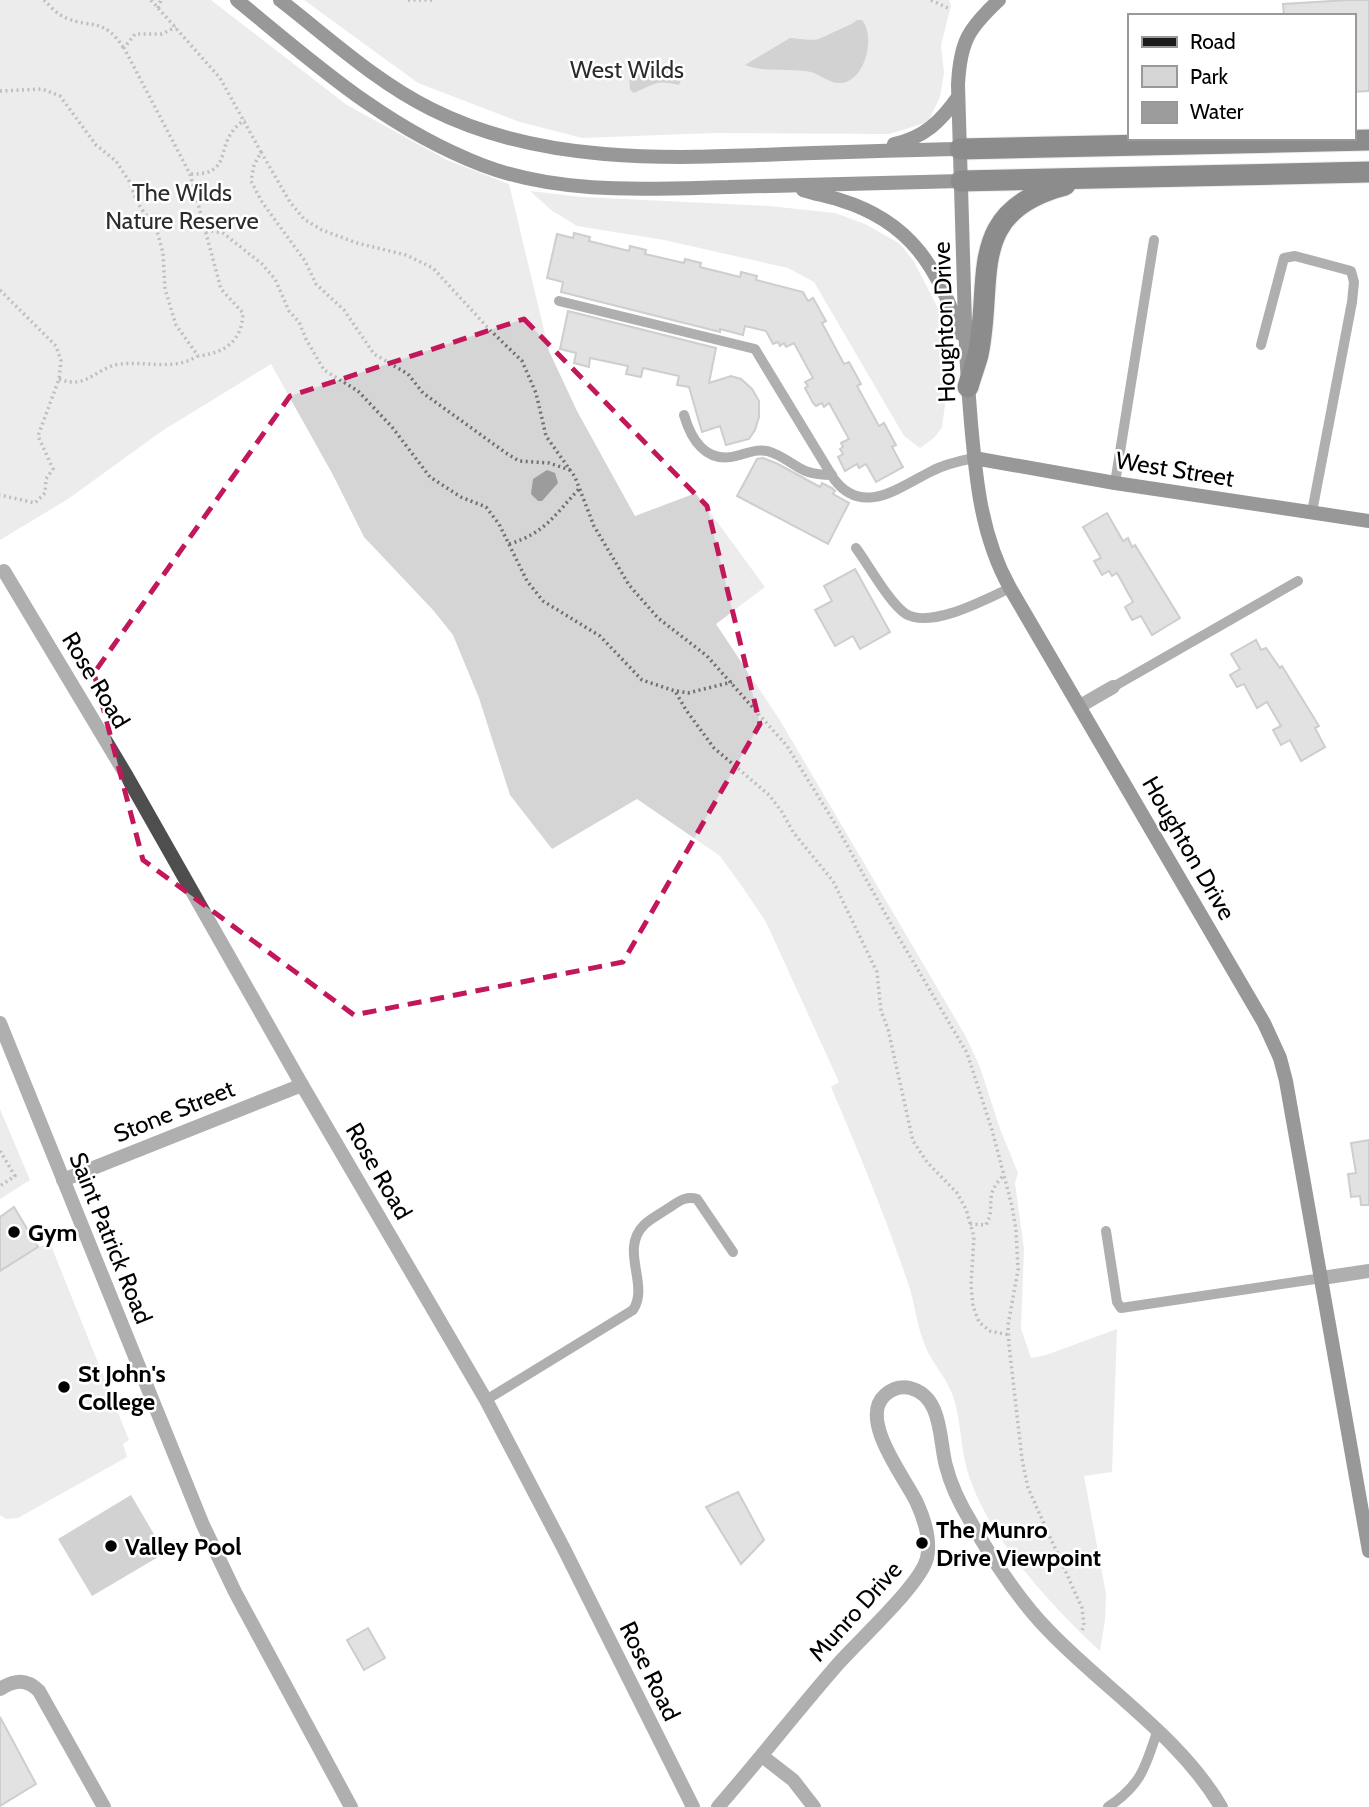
<svg xmlns="http://www.w3.org/2000/svg" width="1369" height="1807" font-family="Cabin,sans-serif">
<style>
.green{fill:#d5d5d5}
.water{fill:#9c9c9c}
.building{fill:#bebebe;stroke:#929292;stroke-width:2}
.lines{fill:none;stroke-linecap:round;stroke-linejoin:round}
.highway-casing{stroke:#dbdbdb;stroke-width:23}
.path{stroke:#707070;stroke-width:3.5;stroke-dasharray:2 3.5;stroke-linecap:butt}
.lane{stroke:#4e4e4e;stroke-width:10}
.street{stroke:#4e4e4e;stroke-width:14}
.secondary{stroke:#1b1b1b;stroke-width:14}
.highway{stroke:#000;stroke-width:21}
.marked{fill:none;stroke:#c2185b;stroke-width:5;stroke-dasharray:14 9;stroke-linejoin:round}
.poi-dot{fill:#000;stroke:#fff;stroke-width:2.5}
.labels{text-anchor:middle;dominant-baseline:central;stroke-width:5;stroke-linejoin:round;paint-order:stroke}
.park-label{font-size:24px;fill:#2c2c2c;stroke:#fff}
.street-label{font-size:24px;fill:#000;stroke:#fff}
.poi-label{font-size:24px;font-weight:bold;fill:#000;stroke:#fff;text-anchor:start}
</style>
<rect width="100%" height="100%" fill="#fff"/>
<g class="green">
<path d="M0 0H211L347 105 447 160 509 184 549 351 577 411 635 516 696 493 765 587 716 624 781 722 965 1035 980 1067 1000 1129 1018 1173 1015 1183 1024 1249 1021 1328 1031 1358 1046 1355 1117 1329 1112 1472 1084 1476 1106 1594 1105 1620 1100 1651C1052 1607 991 1540 970 1479 960 1452 962 1423 953 1396 946 1376 929 1360 923 1340 917 1324 915 1306 910 1289 887 1220 859 1153 831 1087L839 1082 766 922 741 885 720 856 637 799 552 849 510 795 479 698 453 635 433 610 364 537 333 475 271 364 162 431 68 499 0 540Z"/>
<polygon points="304,0 949,0 951,6 941,45 944,73 940,97 928,122 889,134 714,133 582,138 520,122 418,83"/>
<polygon points="530,191 582,197 769,206 835,213 865,224 899,243 913,260 938,308 942,340 945,405 942,427 935,437 920,448 904,436 814,282 788,268 664,240 577,226 551,210"/>
<polygon points="0,1109 30,1180 0,1199"/>
<polygon points="50,1243 129,1440 123,1444 127,1457 18,1518 6,1519 0,1515 0,1271 38,1247"/>
</g>
<g class="water">
<path d="M857 20H862C876 37 865 81 841 83 830 84 821 75 811 72 790 68 764 73 745 65L790 38C816 40 812 43 836 31 844 27 850 26 857 20Z"/>
<path d="M636 66 676 73 681 80 679 85C657 79 654 84 634 93L630 90 629 73Z"/>
<polygon points="547,470 555,473 558,483 542,501 538,501 531,494 533,479"/>
<polygon points="131,1495 165,1553 92,1596 58,1539"/>
</g>
<g class="building">
<polygon points="1348,0 1369,0 1369,91 1353,92 1353,16 1284,16 1283,4"/>
<polygon points="574,233 590,237 589,241 629,251 630,246 646,250 645,254 684,263 685,259 701,263 700,267 740,277 741,272 757,276 756,280 803,292 808,301 813,298 826,321 822,323 844,364 849,362 861,384 857,386 879,426 884,423 896,445 892,447 903,467 876,482 866,464 859,468 857,464 845,471 838,457 843,454 840,449 843,447 841,443 849,439 829,403 824,407 822,403 816,406 813,403 805,388 808,386 805,382 813,378 794,343 786,347 784,343 780,346 778,342 773,344 766,331 745,326 743,335 720,329 720,332 561,292 563,282 547,278 557,234 573,238"/>
<polygon points="568,311 716,348 709,383 731,376 741,379 752,389 759,401 759,417 755,430 749,439 726,445 720,426 702,432 689,387 677,385 679,376 643,368 641,377 626,374 628,366 590,358 589,367 574,363 576,353 560,349"/>
<polygon points="763,458 778,464 820,487 822,483 832,488 835,491 833,494 849,503 828,544 737,496 757,459"/>
<polygon points="1107,513 1123,541 1128,538 1132,547 1135,545 1180,618 1152,635 1141,616 1132,620 1125,607 1133,602 1117,573 1112,576 1109,571 1102,575 1094,561 1101,558 1083,527"/>
<polygon points="855,569 890,632 860,649 853,636 835,646 815,610 832,601 824,586"/>
<polygon points="1256,640 1261,650 1266,648 1280,668 1282,666 1319,726 1315,728 1325,747 1301,761 1290,740 1281,745 1273,730 1281,726 1267,702 1257,708 1244,684 1237,687 1230,675 1240,669 1231,654"/>
<polygon points="1369,1140 1369,1205 1361,1205 1360,1196 1351,1197 1348,1174 1356,1173 1351,1143"/>
<polygon points="14,1207 38,1247 0,1271 0,1217"/>
<polygon points="738,1492 764,1540 741,1564 706,1507"/>
<polygon points="368,1628 385,1658 364,1670 347,1640"/>
<polygon points="0,1717 36,1784 0,1806"/>
</g>
<g class="lines">
<defs>
<g id="highway">
<polyline points="960,149 1369,140"/>
<polyline points="961,181 1369,172"/>
<path d="M968 387C971 376 975 366 978 355 994 280 964 211 1065 185"/>
</g>
</defs>
<use href="#highway" class="highway-casing"/>
<g class="path">
<path d="M44 0C50 6 58 15 66 18 93 29 103 17 123 47"/>
<polyline points="151,0 220,78 261,152 254,165 251,181 262,202 305,261 316,284 344,310 374,354 408,374 423,393 506,453 519,461 549,463 570,470"/>
<polyline points="408,0 435,0"/>
<polyline points="931,0 950,9"/>
<polyline points="158,8 161,0"/>
<path d="M0 91 42 89 60 96 96 145 116 161 129 181 137 202 157 231 163 253 165 289 176 325 198 356C224 353 242 342 243 313L221 289 190 174 124 48 135 34H162L176 27"/>
<polyline points="261,152 290,202 304,219 322,230 357,243 406,255 433,268 489,329 522,361 536,393 546,436 575,477 594,526 629,585 658,618 707,656 787,746 834,822 895,931 967,1053 992,1130 1012,1206 1016,1230 1018,1270 1008,1325 1009,1345 1022,1459 1028,1488 1082,1608 1084,1626 1081,1633"/>
<path d="M191 174C237 175 211 141 245 120"/>
<polyline points="206,230 223,233 262,264 275,279 289,311 299,322 306,339 324,370 358,391 392,427 430,477 461,497 486,507 499,524 527,581 543,601 600,636 642,680 675,691 686,710 714,748 769,795 782,812 793,832 833,881 877,972 881,1011 888,1029 913,1141 927,1162 957,1193 966,1209 974,1237 971,1285 973,1306 979,1322 990,1331 1009,1335"/>
<polyline points="0,290 56,346 61,361 59,379 38,436 53,469 46,479 45,493 35,503 0,495"/>
<path d="M59 379C88 390 95 367 121 364 145 361 176 371 197 356"/>
<path d="M509 544C546 533 555 514 580 488"/>
<polyline points="677,691 688,693 732,682"/>
<polyline points="0,1151 15,1176 0,1186"/>
<path d="M970 1224 986 1225C997 1204 982 1197 1004 1175"/>
</g>
<g class="lane">
<path d="M559 301 755 349 834 479C863 518 901 486 932 471 945 464 959 461 974 458"/>
<polyline points="1261,345 1284,258 1295,256 1351,271 1354,282 1352,302 1312,512"/>
<path d="M684 415C691 439 706 464 736 456 748 453 760 447 773 453 799 464 798 475 832 475"/>
<polyline points="1115,483 1154,240"/>
<path d="M856 548C868 564 890 604 906 614 931 629 986 599 1010 588"/>
<polyline points="1113,687 1298,581"/>
<polyline points="1106,1231 1117,1302 1121,1308 1322,1278"/>
<path d="M486 1400 633 1310C650 1285 619 1250 644 1225 650 1219 660 1214 667 1209 677 1203 685 1195 697 1199L733 1252"/>
<path d="M1108 1807C1141 1785 1145 1768 1157 1732"/>
</g>
<g class="street">
<polyline points="4,571 125,773 302,1085 486,1400 564,1549 693,1807"/>
<polyline points="1080,706 1113,687"/>
<polyline points="0,1023 203,1525 235,1592 351,1807"/>
<polyline points="63,1180 302,1085"/>
<polyline points="1322,1278 1369,1271"/>
<path d="M0 1689C14 1680 26 1678 39 1691L104 1807"/>
<polyline points="762,1756 793,1780 814,1807"/>
<path d="M718 1807C759 1760 797 1711 838 1664 859 1640 921 1584 927 1558 931 1539 924 1518 916 1501 905 1478 858 1419 885 1395 892 1389 901 1386 910 1388 943 1396 939 1441 946 1466 951 1486 961 1506 972 1524 994 1562 1019 1601 1050 1632 1105 1689 1181 1738 1221 1807"/>
</g>
<g class="secondary">
<path d="M237 0C315 64 386 128 482 165 560 195 647 189 728 187 806 185 884 183 961 181"/>
<path d="M280 0C329 38 375 81 431 109 540 164 666 159 785 154 843 152 902 150 960 149"/>
<path d="M999 0C968 29 960 42 958 85 960 153 962 221 964 289 965 334 967 378 971 423 976 480 981 536 1010 588L1264 1023 1280 1058 1286 1081 1369 1551"/>
<path d="M894 144C924 138 941 121 958 97"/>
<path d="M803 190C815 194 828 196 840 200 912 222 937 268 961 334"/>
<polyline points="974,458 1115,483 1369,521"/>
</g>
<use href="#highway" class="highway"/>
</g>
<path d="M0 0H1369V1807H0ZM524 319 707 506 760 724 623 962 354 1015 143 860 94 673 290 396Z" fill="#fff" fill-opacity=".55" fill-rule="evenodd"/>
<path class="marked" d="M524 319 707 506 760 724 623 962 354 1015 143 860 94 673 290 396Z"/>
<g class="poi-dot">
<circle cx="14" cy="1232" r="7"/>
<circle cx="64" cy="1387" r="7"/>
<circle cx="922" cy="1543" r="7"/>
<circle cx="111" cy="1546" r="7"/>
</g>
<g class="labels">
<g class="park-label">
<text x="627" y="69">West Wilds</text>
<text x="182" y="192">The Wilds<tspan x="182" dy="28">Nature Reserve</tspan></text>
</g>
<g class="street-label">
<text transform="translate(944 322) rotate(-92)">Houghton Drive</text>
<text transform="translate(1175 469) rotate(9)">West Street</text>
<text transform="translate(96 680) rotate(59)">Rose Road</text>
<text transform="translate(1189 848) rotate(60)">Houghton Drive</text>
<text transform="translate(174 1111) rotate(-22)">Stone Street</text>
<text transform="translate(379 1171) rotate(60)">Rose Road</text>
<text transform="translate(111 1238) rotate(68)">Saint Patrick Road</text>
<text transform="translate(855 1611) rotate(-48)">Munro Drive</text>
<text transform="translate(650 1671) rotate(64)">Rose Road</text>
</g>
<g class="poi-label">
<text x="28" y="1232">Gym</text>
<text x="78" y="1373">St John's<tspan x="78" dy="28">College</tspan></text>
<text x="936" y="1529">The Munro<tspan x="936" dy="28">Drive Viewpoint</tspan></text>
<text x="125" y="1546">Valley Pool</text>
</g>
</g>
<rect x="1128" y="14" width="228" height="126" fill="#ffffff" stroke="#999999" stroke-width="2"/>
<rect x="1142" y="37" width="35" height="10" fill="#1b1b1b" stroke="#999999" stroke-width="2"/>
<text x="1190" y="49" font-size="21" fill="#000000">Road</text>
<rect x="1142" y="66" width="35" height="21" fill="#d5d5d5" stroke="#999999" stroke-width="2"/>
<text x="1190" y="84" font-size="21" fill="#000000">Park</text>
<rect x="1142" y="102" width="35" height="21" fill="#9c9c9c" stroke="#999999" stroke-width="2"/>
<text x="1190" y="119" font-size="21" fill="#000000">Water</text>
</svg>
